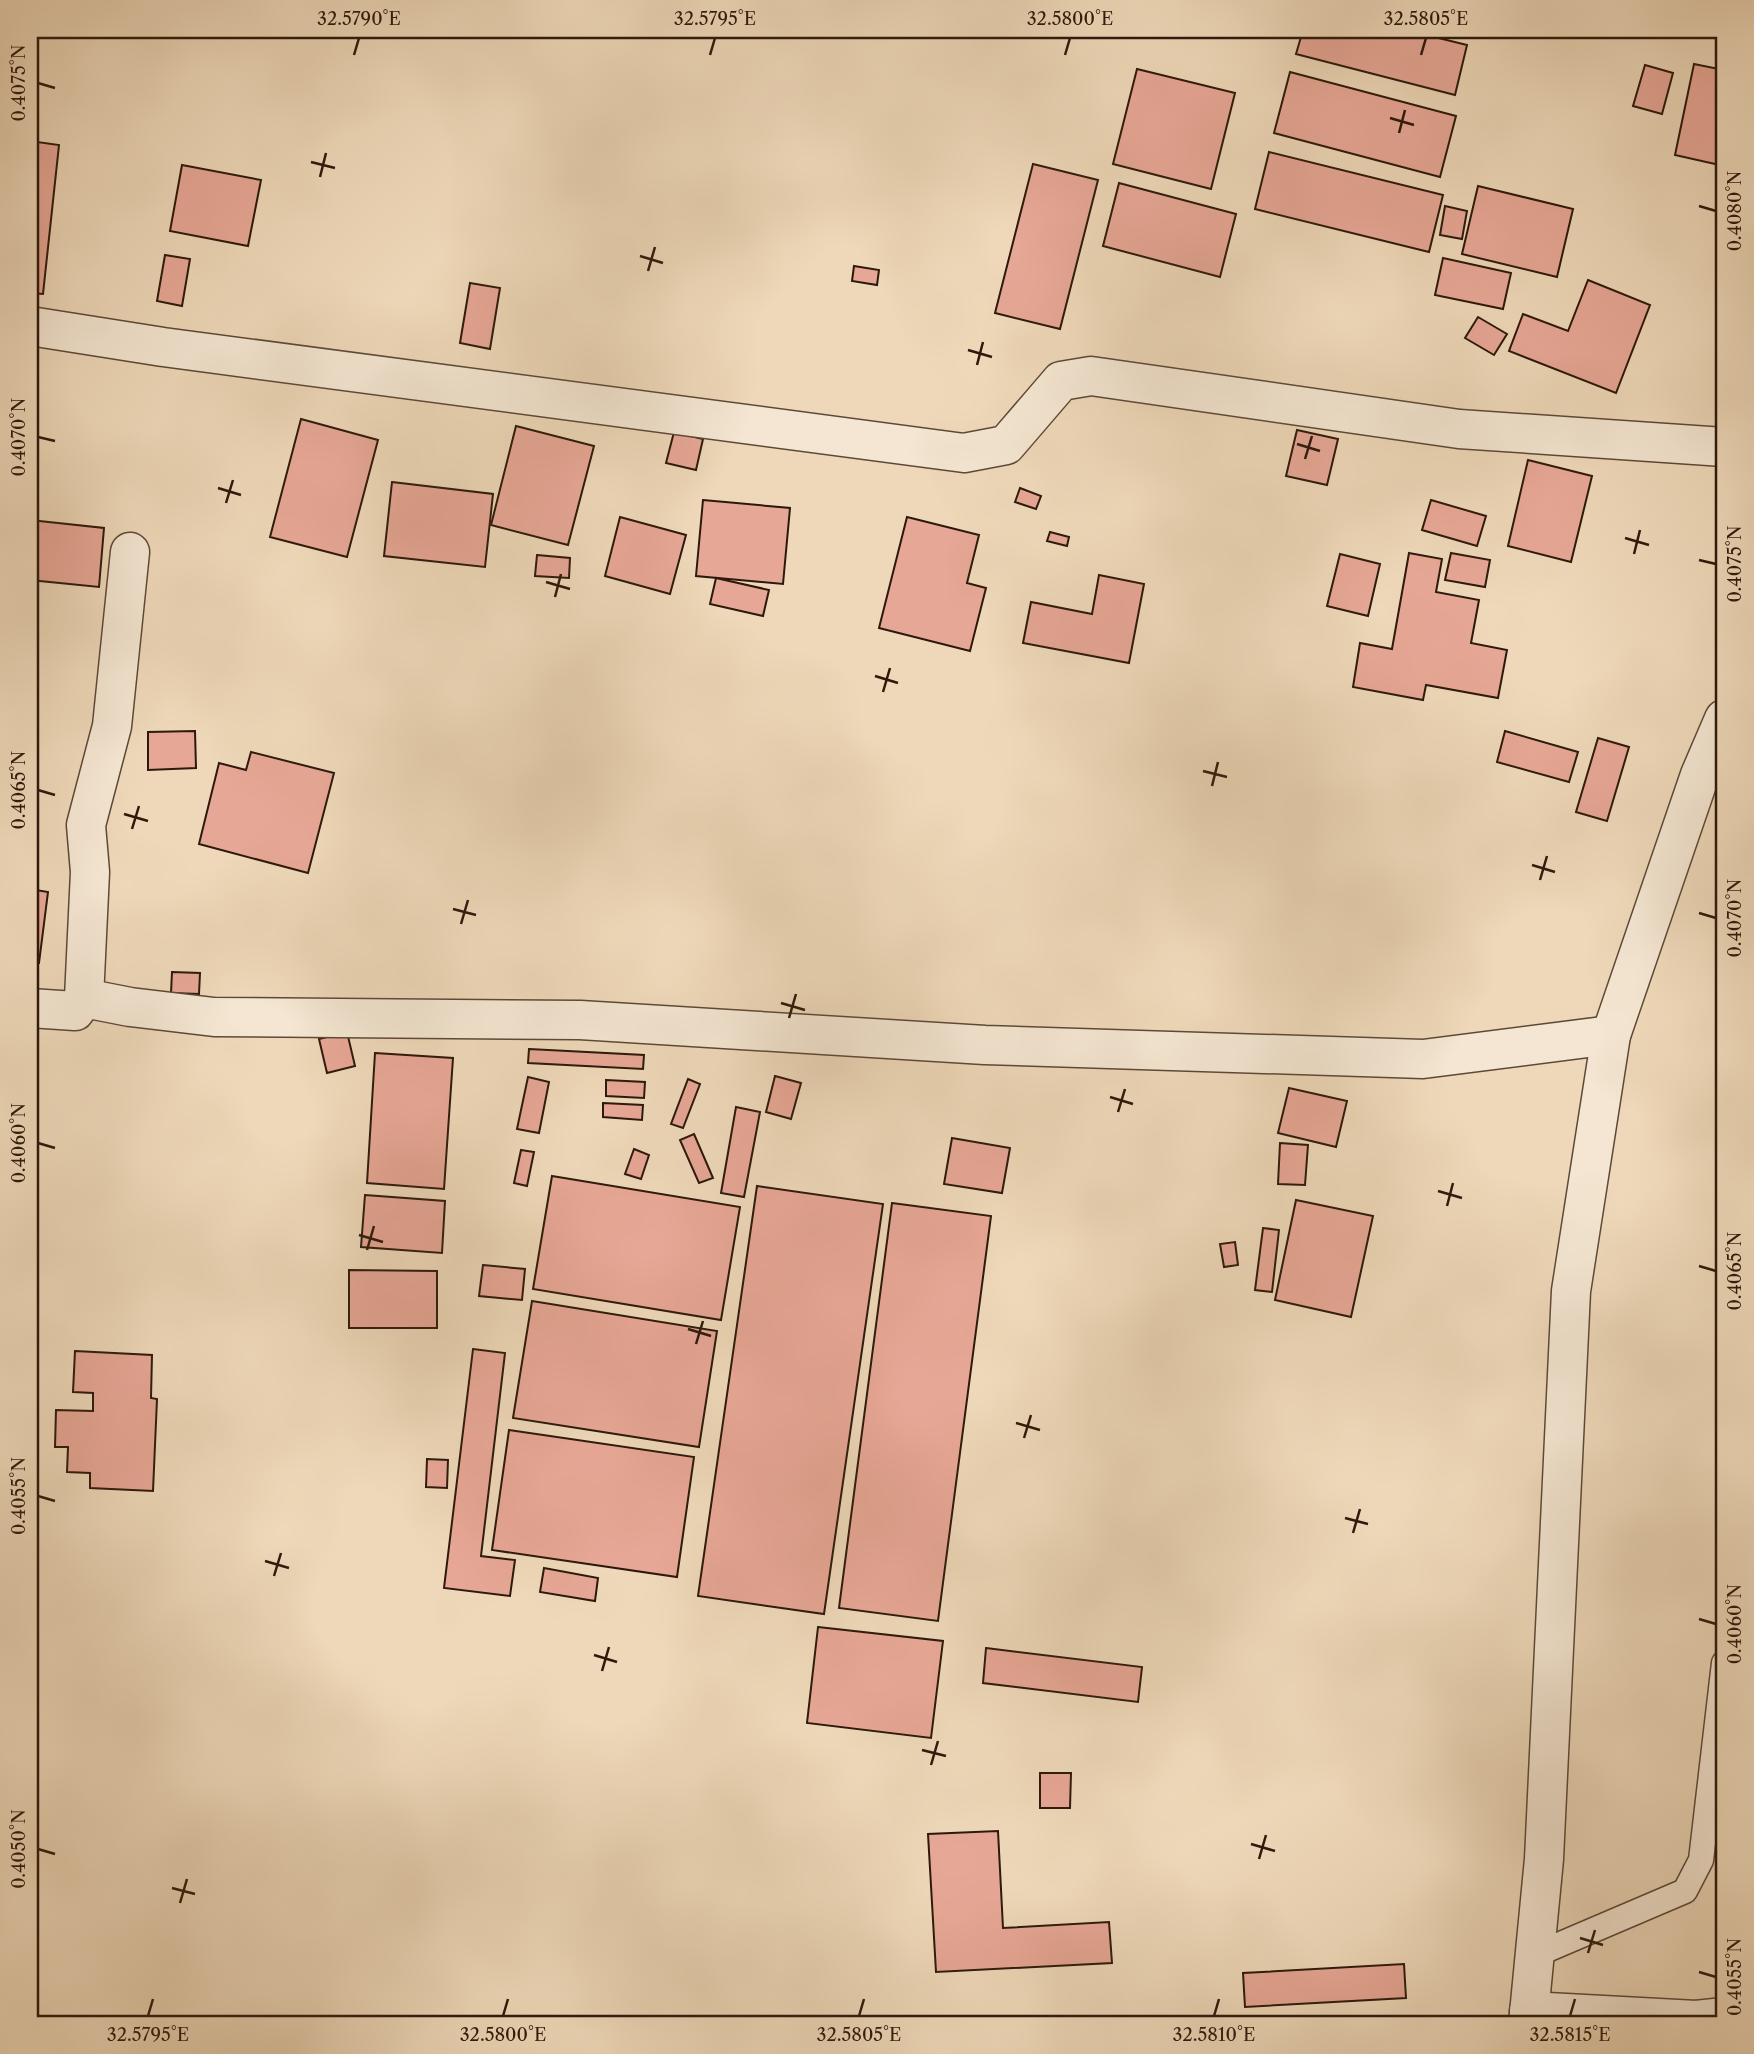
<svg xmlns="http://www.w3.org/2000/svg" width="1754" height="2054" font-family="'Libre Caslon Text',serif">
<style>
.building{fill:#e7a796;stroke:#2d190c;stroke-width:2}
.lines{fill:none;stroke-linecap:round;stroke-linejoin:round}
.service-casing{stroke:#5d4937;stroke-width:27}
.minor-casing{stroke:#5d4937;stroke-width:41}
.tertiary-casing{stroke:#5d4937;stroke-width:41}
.service{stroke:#f4e6d2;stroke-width:24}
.minor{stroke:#f4e6d2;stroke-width:38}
.tertiary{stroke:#f4e6d2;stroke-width:38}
.ticks{fill:none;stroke:#2d190c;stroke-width:2.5}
.neatline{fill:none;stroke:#2d190c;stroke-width:2.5}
.ticks-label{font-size:18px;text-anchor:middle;fill:#2d190c}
</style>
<rect width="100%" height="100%" fill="#eed8b9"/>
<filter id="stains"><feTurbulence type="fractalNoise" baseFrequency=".00286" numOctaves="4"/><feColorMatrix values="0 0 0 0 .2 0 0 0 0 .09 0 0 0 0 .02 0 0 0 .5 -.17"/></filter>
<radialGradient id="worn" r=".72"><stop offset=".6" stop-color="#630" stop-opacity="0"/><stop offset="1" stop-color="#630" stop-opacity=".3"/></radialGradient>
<g class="building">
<polygon points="1303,30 1406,30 1467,45 1455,95 1296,54"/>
<polygon points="1694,64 1724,70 1724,166 1675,155"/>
<polygon points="1645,65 1673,73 1662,114 1633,106"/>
<polygon points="1137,69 1235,93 1211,189 1113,164"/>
<polygon points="1290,72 1456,116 1440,177 1274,133"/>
<polygon points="30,141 59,145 43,294 30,293"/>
<polygon points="1269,152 1443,195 1429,252 1255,209"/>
<polygon points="1033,164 1098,180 1060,329 995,313"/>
<polygon points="182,165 261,180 248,246 170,231"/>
<polygon points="1119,183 1236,214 1220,277 1103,246"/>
<polygon points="1478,186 1573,209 1557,277 1462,254"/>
<polygon points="1445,206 1467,211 1462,239 1440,235"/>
<polygon points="165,255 190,259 182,306 157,301"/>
<polygon points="1443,258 1511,273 1503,309 1435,295"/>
<polygon points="854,266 879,270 877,285 852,281"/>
<polygon points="1588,280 1650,305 1616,393 1509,351 1523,314 1568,331"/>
<polygon points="470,283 500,288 490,349 460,343"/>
<polygon points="1478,317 1507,334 1494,355 1465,338"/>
<polygon points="301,419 378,440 347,557 270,537"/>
<polygon points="516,426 594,446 568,545 491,525"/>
<polygon points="1297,430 1338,439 1327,485 1286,476"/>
<polygon points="674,432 703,439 696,470 666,463"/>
<polygon points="1528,460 1592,476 1571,562 1508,546"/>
<polygon points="392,482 493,494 485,567 384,556"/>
<polygon points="1020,488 1041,496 1036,509 1015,502"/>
<polygon points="703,500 790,508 783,584 696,576"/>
<polygon points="1431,500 1486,516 1477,546 1422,530"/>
<polygon points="620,517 686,535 670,594 605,576"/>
<polygon points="907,517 979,535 967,583 986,588 970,651 879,628"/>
<polygon points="30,520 104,528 99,587 30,580"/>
<polygon points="1050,532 1069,537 1067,546 1047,541"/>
<polygon points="1409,553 1442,559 1436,592 1479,600 1471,643 1507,650 1498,698 1426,685 1423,700 1353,687 1360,643 1392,649"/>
<polygon points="1451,553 1490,560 1485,587 1445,580"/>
<polygon points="1340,554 1380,564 1368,616 1327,606"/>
<polygon points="537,555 570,558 569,578 535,576"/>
<polygon points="1099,575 1144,584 1129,663 1023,643 1031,602 1092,614"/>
<polygon points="716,578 769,590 763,616 710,604"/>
<polygon points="195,731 196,768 148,770 148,732"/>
<polygon points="1505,731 1578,752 1569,782 1497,762"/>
<polygon points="1598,738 1629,747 1607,821 1576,812"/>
<polygon points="251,752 334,773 308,873 199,844 219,763 246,770"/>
<polygon points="30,889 48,892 39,963 30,962"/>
<polygon points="172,972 200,973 199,994 171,993"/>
<polygon points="347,1032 355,1066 327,1073 319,1039"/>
<polygon points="529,1049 644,1055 643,1069 528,1063"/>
<polygon points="375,1053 453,1058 444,1189 367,1183"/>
<polygon points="775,1076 801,1083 791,1119 766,1112"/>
<polygon points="528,1077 549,1082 539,1133 517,1129"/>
<polygon points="688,1079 700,1084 683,1128 671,1124"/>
<polygon points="606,1080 645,1082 644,1098 606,1096"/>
<polygon points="1289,1088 1347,1101 1336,1147 1278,1133"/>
<polygon points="603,1103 643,1105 642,1120 603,1117"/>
<polygon points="736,1107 760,1112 744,1197 721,1193"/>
<polygon points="694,1134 713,1178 699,1183 680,1140"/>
<polygon points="952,1138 1010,1148 1002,1193 944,1184"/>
<polygon points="1280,1143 1308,1145 1305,1185 1278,1184"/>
<polygon points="634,1149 649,1155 641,1179 625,1174"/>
<polygon points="521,1150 534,1152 527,1186 514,1183"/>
<polygon points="552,1176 740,1207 721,1320 533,1289"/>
<polygon points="757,1186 883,1204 824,1614 698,1596"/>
<polygon points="365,1195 445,1201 442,1253 361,1247"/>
<polygon points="1296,1200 1373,1216 1351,1317 1275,1300"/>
<polygon points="892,1203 991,1216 938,1621 839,1608"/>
<polygon points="1263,1228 1279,1230 1272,1292 1255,1290"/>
<polygon points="1235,1242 1238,1265 1224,1267 1220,1244"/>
<polygon points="483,1265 525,1269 522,1300 479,1296"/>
<polygon points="349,1270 437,1271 437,1328 349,1328"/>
<polygon points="532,1301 717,1331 699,1447 513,1418"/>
<polygon points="473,1349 505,1353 481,1556 515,1560 510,1596 444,1588"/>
<polygon points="75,1351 152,1355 151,1398 157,1399 153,1491 90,1488 90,1473 67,1472 68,1447 55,1447 56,1410 93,1411 93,1393 73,1392"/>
<polygon points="509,1430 694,1457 677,1577 492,1550"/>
<polygon points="427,1459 448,1460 447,1488 426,1487"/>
<polygon points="544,1568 598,1578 595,1601 540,1592"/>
<polygon points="818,1627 943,1641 931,1738 807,1723"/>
<polygon points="986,1648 1142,1667 1138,1702 983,1683"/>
<polygon points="1040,1773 1071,1773 1070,1808 1040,1808"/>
<polygon points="998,1831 1003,1928 1109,1922 1112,1963 936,1972 928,1834"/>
<polygon points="1404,1964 1406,1998 1245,2007 1243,1973"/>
</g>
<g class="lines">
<defs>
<polyline id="service" points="1535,1955 1685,1891 1701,1860 1724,1663"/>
<g id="minor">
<polyline points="30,326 163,347 964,453 1006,445 1061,381 1091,376 1459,429 1724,447"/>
<polyline points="84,998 130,1007 214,1017 580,1020 985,1045 1423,1059 1611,1035"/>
<polyline points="30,1008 75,1011 84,998 90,872 86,825 112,726 130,552"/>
<polyline points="1529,2011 1696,2020 1724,2017"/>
</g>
<polyline id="tertiary" points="1528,2024 1544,1859 1571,1291 1611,1035 1700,775 1724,719"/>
</defs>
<use href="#service" class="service-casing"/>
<use href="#minor" class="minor-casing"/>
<use href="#tertiary" class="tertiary-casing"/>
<use href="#service" class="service"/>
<use href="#minor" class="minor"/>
<use href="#tertiary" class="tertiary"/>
</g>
<path class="ticks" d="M354 55 359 38M710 55 715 38M1065 55 1070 38M1421 55 1426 38M38 83 55 88M1390 118 1414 125M1399 133 1405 110M311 162 335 168M320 177 326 153M1699 206 1716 211M640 256 663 263M648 271 655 247M968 350 992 357M977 365 983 342M38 437 55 441M1297 444 1320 451M1305 459 1312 436M218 488 241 495M226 503 233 480M1625 538 1649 545M1634 554 1640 530M1699 560 1716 564M546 582 570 589M555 597 561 574M875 676 898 683M883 692 890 668M1203 771 1227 777M1212 786 1218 762M38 790 55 795M124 814 148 821M132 829 139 806M1532 865 1555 872M1540 880 1547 856M453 909 476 915M1699 913 1716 918M461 924 468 900M781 1003 805 1010M789 1018 796 994M1110 1097 1133 1104M1118 1112 1125 1089M38 1143 55 1148M1438 1191 1462 1198M1447 1206 1453 1183M359 1235 383 1242M367 1250 374 1226M1699 1266 1716 1271M688 1329 711 1336M696 1344 703 1321M1016 1423 1040 1430M1024 1438 1031 1415M38 1496 55 1501M1345 1518 1368 1524M1353 1533 1360 1509M265 1561 289 1568M274 1576 281 1553M1699 1619 1716 1624M594 1655 617 1662M602 1671 609 1647M922 1750 946 1756M931 1765 938 1741M1251 1844 1275 1851M38 1849 55 1854M1259 1859 1266 1835M172 1888 195 1894M180 1903 187 1879M1580 1938 1603 1945M1588 1953 1595 1930M1699 1972 1716 1977M148 2016 153 1999M503 2016 508 1999M859 2016 864 1999M1214 2016 1219 1999M1570 2016 1575 1999"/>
<rect width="1754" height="2054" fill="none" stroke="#eed8b9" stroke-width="77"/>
<rect x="38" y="38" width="1678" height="1978" class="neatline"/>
<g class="ticks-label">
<text x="359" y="25">32.5790°E</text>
<text x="715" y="25">32.5795°E</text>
<text x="1070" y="25">32.5800°E</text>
<text x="1426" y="25">32.5805°E</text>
<text transform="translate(19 83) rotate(-90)" y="6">0.4075°N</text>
<text transform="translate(1735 211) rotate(-90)" y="6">0.4080°N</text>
<text transform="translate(19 437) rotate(-90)" y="6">0.4070°N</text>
<text transform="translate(1735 564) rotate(-90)" y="6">0.4075°N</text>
<text transform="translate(19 790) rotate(-90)" y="6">0.4065°N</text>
<text transform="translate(1735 918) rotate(-90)" y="6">0.4070°N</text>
<text transform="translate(19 1143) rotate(-90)" y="6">0.4060°N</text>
<text transform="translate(1735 1271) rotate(-90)" y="6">0.4065°N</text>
<text transform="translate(19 1496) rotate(-90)" y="6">0.4055°N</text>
<text transform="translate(1735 1624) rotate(-90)" y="6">0.4060°N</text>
<text transform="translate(19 1849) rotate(-90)" y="6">0.4050°N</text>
<text transform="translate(1735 1977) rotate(-90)" y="6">0.4055°N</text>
<text x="148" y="2041">32.5795°E</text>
<text x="503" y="2041">32.5800°E</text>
<text x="859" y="2041">32.5805°E</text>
<text x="1214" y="2041">32.5810°E</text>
<text x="1570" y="2041">32.5815°E</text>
</g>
<rect width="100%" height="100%" filter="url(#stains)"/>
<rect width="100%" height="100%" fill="url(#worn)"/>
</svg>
